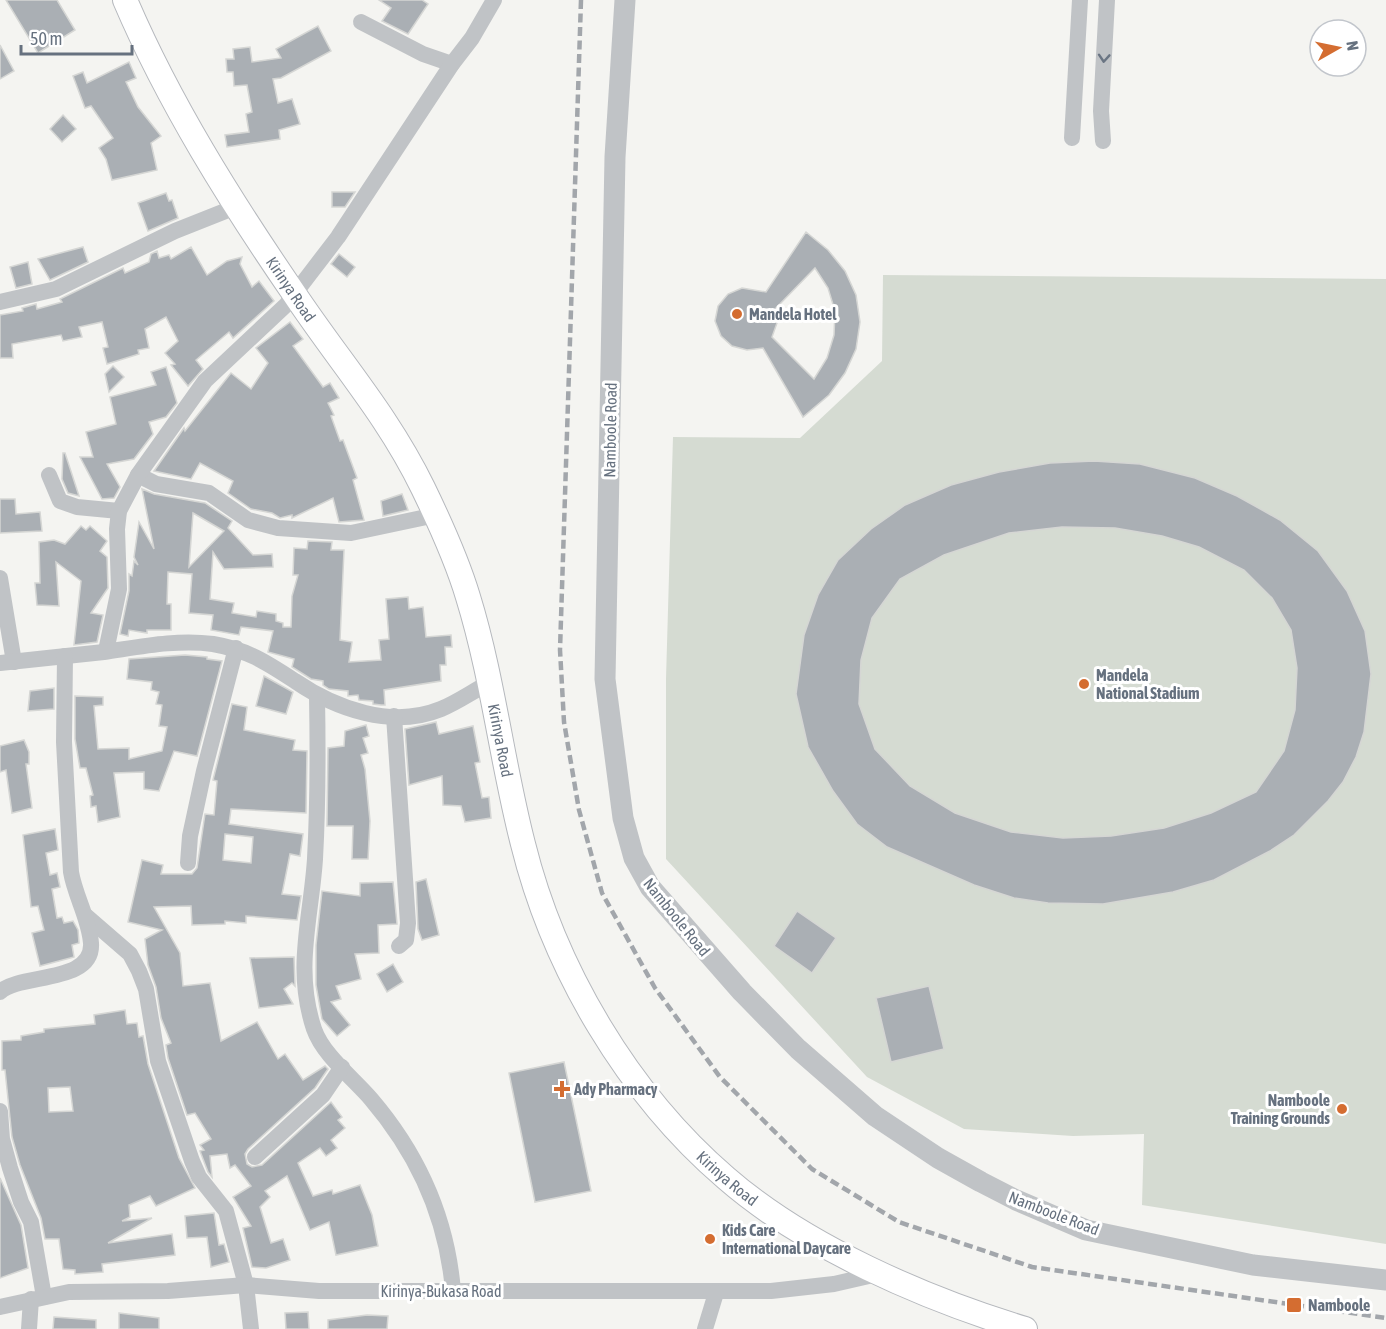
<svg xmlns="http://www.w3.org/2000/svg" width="1386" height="1329" font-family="'Asap Condensed',sans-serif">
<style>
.green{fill:#d5dbd2}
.building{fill:#aaafb4;stroke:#d5d6d4;stroke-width:1.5;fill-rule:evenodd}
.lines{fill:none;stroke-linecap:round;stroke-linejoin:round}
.secondary-casing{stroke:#b5b8bd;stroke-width:26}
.minor{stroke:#c0c3c6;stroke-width:16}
.tertiary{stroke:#c0c3c6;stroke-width:21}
.secondary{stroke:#fff;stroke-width:24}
.rail{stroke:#a2a6ab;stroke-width:4.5;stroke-dasharray:9 4.5;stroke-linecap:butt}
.oneway{stroke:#6a7583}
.poi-dot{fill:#d46d31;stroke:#fff;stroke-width:2}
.labels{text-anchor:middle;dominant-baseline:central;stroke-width:6;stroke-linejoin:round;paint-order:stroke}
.street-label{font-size:16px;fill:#66717f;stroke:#fff}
.poi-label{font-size:16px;font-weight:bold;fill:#66717f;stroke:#fff;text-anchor:start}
</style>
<rect width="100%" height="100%" fill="#f4f4f1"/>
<polygon class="green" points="883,275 1386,279 1386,1244 1142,1205 1144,1134 1073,1136 964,1129 867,1077 666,859 666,679 673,437 800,438 882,361"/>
<g class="building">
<polygon points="6,0 57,0 75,30 38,53"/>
<polygon points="379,0 422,0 428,4 408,34 382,21 391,8"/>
<polygon points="318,26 331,51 281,78 273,79 278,103 292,99 300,124 279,130 280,139 227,147 225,135 249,132 246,114 252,112 247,85 234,86 233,72 227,72 226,59 234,59 233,49 250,47 252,62 281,58 276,49"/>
<polygon points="0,45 14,71 0,79"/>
<polygon points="129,62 136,78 126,82 138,107 161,136 151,143 157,170 112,180 106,159 99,148 113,138 91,106 85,108 73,76 83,72 87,83"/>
<polygon points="63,115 76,129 62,142 50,129"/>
<polygon points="332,192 355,192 345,207 332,207"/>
<polygon points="166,193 169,201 172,200 178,218 148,231 138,203"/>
<path d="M806 232 828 250 845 271 856 295 860 322 856 349 845 373 829 395 803 417 763 348 747 350 732 346 721 336 715 321 718 306 728 294 742 288 766 292ZM815 268 828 288 835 311 834 335 827 358 814 379 772 337 777 323 776 308Z"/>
<polygon points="83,247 88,262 50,280 38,259"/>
<polygon points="191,247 207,275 227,261 242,257 240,264 252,287 259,281 274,301 233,338 229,332 196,360 203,369 188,386 171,365 175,364 165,353 178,341 166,317 145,329 149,348 138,350 139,354 107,364 103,348 108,347 102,322 79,327 82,337 63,341 61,335 12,344 13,358 0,358 0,315 23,311 22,308 36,304 37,309 62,302 60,299 123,268 125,273 149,262 151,254 157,251 159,258 169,255 171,259"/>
<polygon points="339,254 355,267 347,277 331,264"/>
<polygon points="28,262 32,284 16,288 10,267"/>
<polygon points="290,322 303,339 293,346 323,387 330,383 339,398 328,403 334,415 331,416 340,441 343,440 357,478 353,480 364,520 339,522 333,498 292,518 292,515 280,518 272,513 251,509 228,493 233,481 200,463 191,479 154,471 184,428 185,431 231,373 251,389 268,363 256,348"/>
<polygon points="113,366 124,377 109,392 105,374"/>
<polygon points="166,367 177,403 166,417 149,422 153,434 134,459 107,464 120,487 114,498 102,499 80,457 93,457 86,432 116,424 110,397 156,385 151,372"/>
<polygon points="63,453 65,453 79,496 68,493 62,479"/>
<path d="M1094 461 1140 464 1195 478 1237 496 1280 520 1318 551 1347 591 1365 631 1371 674 1364 732 1356 757 1343 782 1328 801 1294 835 1270 851 1214 880 1173 892 1103 904 1048 903 1014 898 974 885 887 847 857 824 833 791 808 747 796 694 804 635 818 595 838 560 871 529 905 505 951 485 999 472 1050 463ZM1062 527 1115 528 1162 536 1199 547 1244 570 1272 598 1291 630 1297 668 1295 710 1284 751 1256 792 1211 813 1164 828 1111 836 1063 838 1011 832 955 813 910 786 875 749 859 704 861 660 872 618 900 579 944 555 1009 533Z"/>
<path d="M142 489 154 494 205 503 232 521 228 528 253 555 272 554 273 567 224 569 213 552 210 599 234 603 232 613 256 617 257 611 276 614V621L283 623V627H291L292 596 298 575H293L294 548 307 549 308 541 332 542 331 550H344L340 640 352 642 349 662 381 660 379 640 389 639 386 599 408 597 409 609 423 607 426 637 451 635 452 647H445L446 665H440L441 681 384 690 385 705H381L373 704V701L359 700 358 695 348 696V691L329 689 323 685V681L311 679 292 667 294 659 268 652 273 631 241 627 239 635 211 630 213 615 189 613 192 574 168 572 167 604H171V630H147V633L129 630 128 636 120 634 129 591V574L132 576 134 561 138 565 134 557 139 522 154 549ZM193 513 224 531 189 567Z"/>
<polygon points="402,494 408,510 383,516 381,501"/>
<polygon points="0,499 15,499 16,514 40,512 42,531 0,533"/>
<polygon points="81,526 86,530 90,526 107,541 100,551 107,557 108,588 91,613 103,615 97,642 74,645 81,581 56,562 59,606 37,605 35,583 40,583 39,542 54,540 65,544"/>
<polygon points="185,655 207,657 207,659 222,661 197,756 174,751 159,791 144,789 144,772 114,773 120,817 98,822 96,806 91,807 90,796 93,795 86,768 80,768 75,739 75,696 103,697 103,705 94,706 98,749 129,748 129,759 162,751 167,727 159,726 162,705 156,704 159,692 151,690 152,682 127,679 129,659"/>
<polygon points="264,676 293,692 286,714 256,706"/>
<polygon points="54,688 54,709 28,711 30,691"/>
<path d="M232 704 247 707 244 730 295 740 293 750 307 751 306 813 231 809 229 824 303 834 300 856 290 854 282 894 301 896 297 920 246 916V923L225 921V924L192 925 191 906 154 907 180 953 183 986 210 983 221 1041 257 1022 278 1059 285 1054 303 1080 325 1066 328 1069 315 1088 248 1149 245 1154 247 1164 252 1167 262 1165 331 1102 342 1117 338 1120 345 1128 331 1140 337 1148 326 1156 320 1148 298 1163 313 1196 332 1190 333 1194 360 1185 372 1215 378 1246 336 1255 329 1222 310 1230 287 1176 265 1191 270 1197 260 1207 271 1243 283 1239 290 1260 266 1268 252 1267 243 1228 251 1226 233 1197 251 1186 235 1165 230 1168 227 1154 210 1156 212 1177 208 1172 200 1151 204 1150 200 1145 211 1139 195 1113 187 1115 168 1058 166 1045 171 1043 161 1018 156 987 148 965 145 939 162 930 128 922 142 860 163 865 161 874H192L197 868 205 814 214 815 217 781 213 780ZM225 834 253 837 251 863 223 860Z"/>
<polygon points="436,722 439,734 473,726 480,762 475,763 482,798 489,797 491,818 465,822 461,806 443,805 442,776 409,785 405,729"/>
<polygon points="366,725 369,736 363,738 368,753 361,755 365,769 370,821 368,859 352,859 353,826 327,826 328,748 344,746 345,731"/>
<polygon points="24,740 29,752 29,764 26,764 32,808 12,813 6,770 0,772 0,746"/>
<polygon points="55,829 58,850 46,853 50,875 57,873 60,887 52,889 57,918 62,917 64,923 73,921 78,930 79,943 72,945 74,957 40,966 32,933 44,930 38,906 31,907 23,835"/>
<polygon points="426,879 439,935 422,940 418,929 416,882"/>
<polygon points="393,882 397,924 378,925 379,953 355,954 361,979 336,986 341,999 331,1002 350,1025 337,1036 322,1019 316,985 316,945 322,891 360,896 360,883"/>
<polygon points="797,911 836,938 812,973 774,946"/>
<polygon points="294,957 295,986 292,983 284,989 293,1004 259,1008 250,958"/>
<polygon points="393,964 403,982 387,992 377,974"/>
<polygon points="929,986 944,1049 891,1062 876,998"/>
<path d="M125 1010 127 1024 137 1023 139 1037 143 1036 148 1064 179 1158 195 1188 156 1206 150 1196 129 1205 130 1217 122 1221 152 1218 108 1243 172 1234 175 1255 102 1264 103 1272 75 1274V1270L63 1269 59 1239H45L41 1218 20 1165 12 1137 5 1070H2V1041L21 1040V1036L44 1032V1029L95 1024 94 1015ZM70 1087 73 1111 49 1112 48 1088Z"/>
<polygon points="564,1062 591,1191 535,1202 509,1073"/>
<polygon points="0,1178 21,1225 28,1268 0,1278"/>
<polygon points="214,1213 219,1245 224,1244 229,1262 211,1267 207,1237 187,1238 185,1216"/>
<polygon points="308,1312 309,1329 286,1329 285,1313"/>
<polygon points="119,1313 159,1318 159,1329 119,1329"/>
<polygon points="367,1315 388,1316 387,1329 328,1329 328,1320"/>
<polygon points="54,1317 96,1320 96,1329 53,1329"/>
</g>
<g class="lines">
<defs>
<g id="secondary">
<path id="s1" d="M125 0C169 103 230 200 293 292 338 360 387 414 423 488 440 523 457 560 468 597 493 678 502 763 523 844 554 969 628 1094 726 1178 805 1247 926 1299 1025 1329"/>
</g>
</defs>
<use href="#secondary" class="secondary-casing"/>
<g class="minor">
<polyline points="361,22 423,54 452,64"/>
<polyline points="1072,138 1080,0"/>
<polyline points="1103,141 1101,111 1107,0"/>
<polyline points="0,302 56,289 175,231 238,206"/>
<polyline points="49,475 60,501 77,507 119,511"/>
<polyline points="138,475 156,484 209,493 248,520 278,528 351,533 436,515"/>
<polyline points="0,578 14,662"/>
<polyline points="106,651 119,589 117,529 119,511 138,475 205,381 286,305 338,237 452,64 472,38 494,0"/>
<path d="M0 663C35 659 69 656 104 652 139 647 177 639 213 644 248 650 266 662 295 681 336 709 392 729 441 709 458 702 473 691 489 683"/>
<path d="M317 696C318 750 318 804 315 859 311 919 294 969 314 1029 323 1055 353 1078 371 1099 418 1154 447 1218 453 1291"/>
<polyline points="394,716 408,923 406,940 399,946"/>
<polyline points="188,863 190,836 204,771 236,648"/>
<polyline points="85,915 130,954 139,971 146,989 158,1061 192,1161 199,1177 226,1211 246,1285 251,1329"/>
<path d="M0 992C20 973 94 984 91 943 89 918 75 896 71 872L64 742 65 656"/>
<polyline points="0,1111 2,1139 10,1168 21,1202 31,1222 44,1297"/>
<polyline points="255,1157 323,1095 342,1067"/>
<polyline points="0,1307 69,1292 168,1291 246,1285 319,1291 771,1291 834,1284 882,1273"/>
<polyline points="29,1329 31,1299"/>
<polyline points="705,1329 716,1293"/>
</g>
<polyline class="tertiary" points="625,0 615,157 605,679 623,818 634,858 650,887 742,992 798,1049 875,1116 938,1158 981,1182 1016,1200 1086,1230 1253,1265 1386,1280"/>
<use href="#secondary" class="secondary"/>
<polyline class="rail" points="581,0 560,650 564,722 579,810 602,893 655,988 720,1077 812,1169 899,1222 1032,1267 1386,1318"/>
</g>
<defs><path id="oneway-chevron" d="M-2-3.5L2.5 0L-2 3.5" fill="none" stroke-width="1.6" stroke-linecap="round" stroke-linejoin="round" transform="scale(1.5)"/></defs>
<use class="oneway" href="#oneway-chevron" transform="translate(1104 58) rotate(94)"/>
<g class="poi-dot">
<circle cx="737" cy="314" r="6"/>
<circle cx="1084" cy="684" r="6"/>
<path d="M559 1080h6v6h6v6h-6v6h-6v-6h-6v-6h6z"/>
<circle cx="1342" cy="1109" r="6"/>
<circle cx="710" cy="1239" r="6"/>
<rect x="1286" y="1297" width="16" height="16" rx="3"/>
</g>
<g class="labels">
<g class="street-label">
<text stroke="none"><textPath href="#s1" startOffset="334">Kirinya Road</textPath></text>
<text transform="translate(610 430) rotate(-89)">Namboole Road</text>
<text stroke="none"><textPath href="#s1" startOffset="838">Kirinya Road</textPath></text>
<text transform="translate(677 917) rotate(51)">Namboole Road</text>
<text stroke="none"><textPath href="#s1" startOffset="1342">Kirinya Road</textPath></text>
<text transform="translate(1054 1213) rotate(21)">Namboole Road</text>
<text x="441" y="1291">Kirinya-Bukasa Road</text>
</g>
<g class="poi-label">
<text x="749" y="314">Mandela Hotel</text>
<text x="1096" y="675">Mandela<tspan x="1096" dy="18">National Stadium</tspan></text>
<text x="574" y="1089">Ady Pharmacy</text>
<text x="1330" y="1100" text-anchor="end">Namboole<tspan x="1330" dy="18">Training Grounds</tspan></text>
<text x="722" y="1230">Kids Care<tspan x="722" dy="18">International Daycare</tspan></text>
<text x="1308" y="1305">Namboole</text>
</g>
</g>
<g transform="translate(1338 48) rotate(81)"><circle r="28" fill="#ffffff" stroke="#c2c6cc" stroke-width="1.5"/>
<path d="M0-4.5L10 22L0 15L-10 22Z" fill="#d46d31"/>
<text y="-9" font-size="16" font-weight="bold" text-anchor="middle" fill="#66717f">N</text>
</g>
<path d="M21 45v9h111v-9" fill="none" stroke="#66717f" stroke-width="3"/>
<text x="30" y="45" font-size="18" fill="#66717f" stroke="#ffffff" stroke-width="4.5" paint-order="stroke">50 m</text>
</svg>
